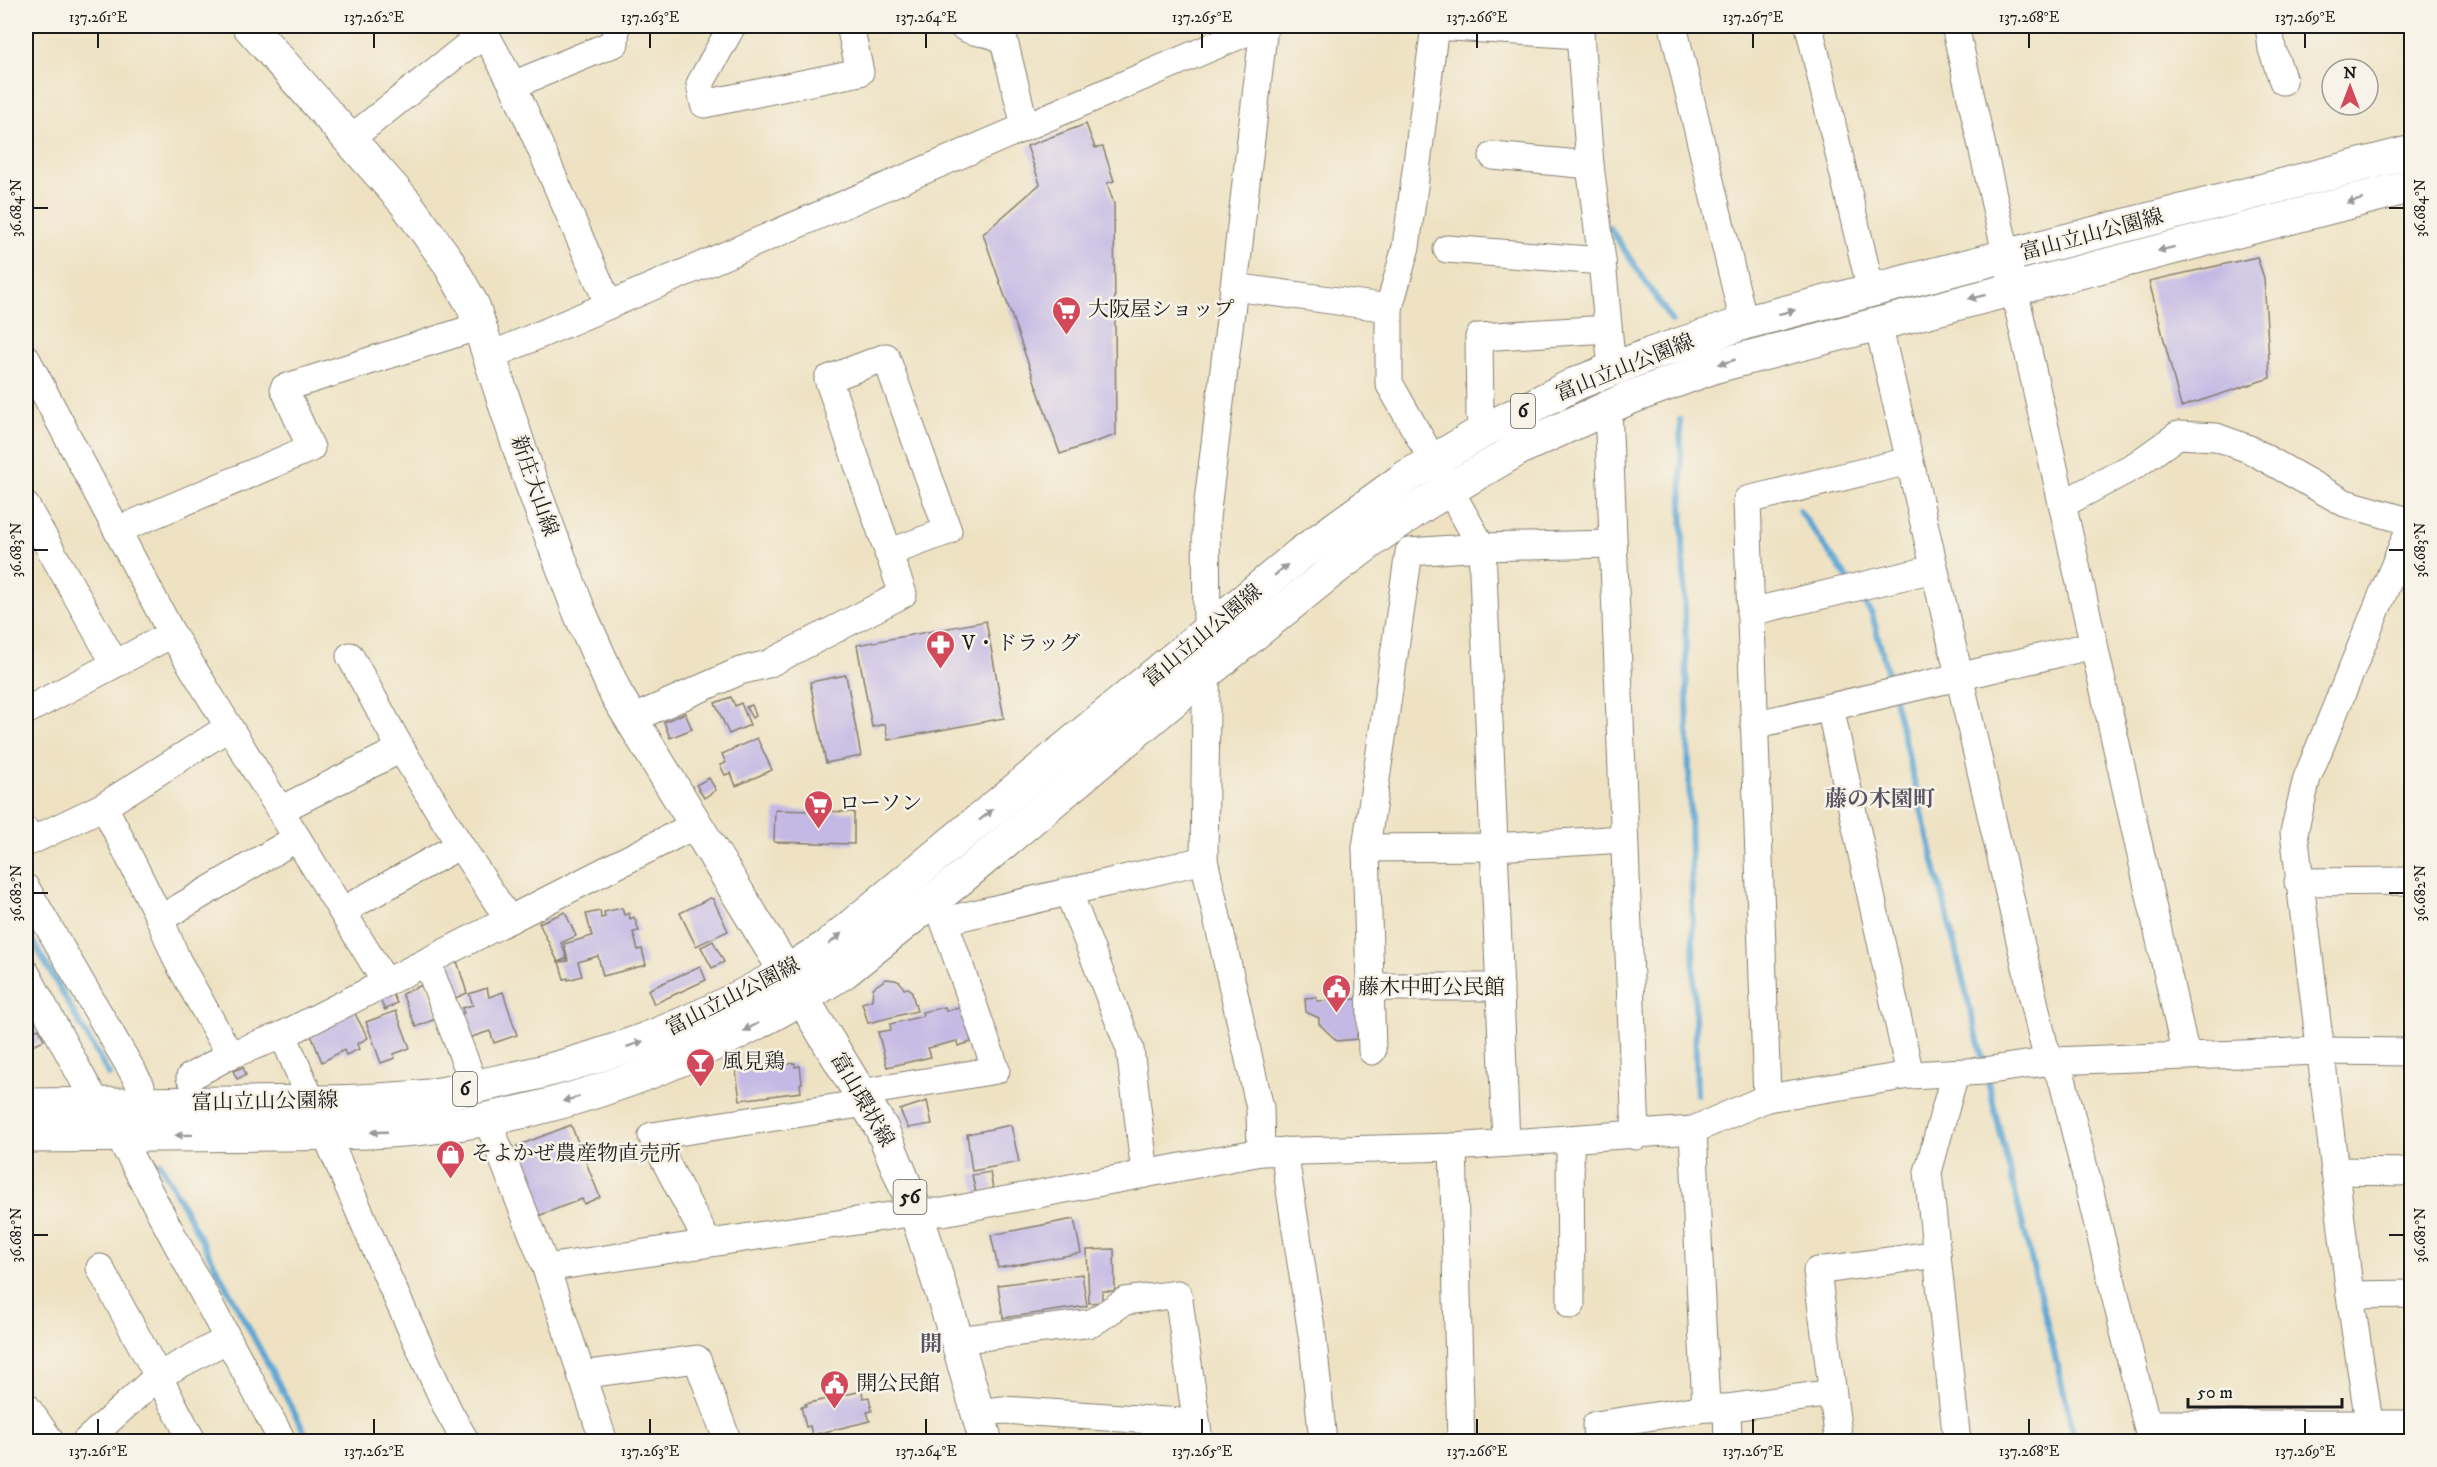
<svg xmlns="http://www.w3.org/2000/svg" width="2437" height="1467" font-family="'IM FELL DW Pica','Noto Serif JP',serif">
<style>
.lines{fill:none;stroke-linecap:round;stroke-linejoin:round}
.stream{stroke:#5ba6d3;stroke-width:6}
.building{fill:#c4b9e4}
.minor-casing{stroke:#857f70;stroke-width:29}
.major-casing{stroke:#857f70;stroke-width:35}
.minor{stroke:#fff;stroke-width:27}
.major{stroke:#fff;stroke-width:33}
.oneway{fill:#999}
.ticks{fill:none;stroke:#1c1c1c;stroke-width:2}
.labels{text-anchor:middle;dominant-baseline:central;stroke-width:5;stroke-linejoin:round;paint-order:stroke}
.shield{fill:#f7f3e8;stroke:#5e5c59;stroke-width:1.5}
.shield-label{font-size:20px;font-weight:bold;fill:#1c1c1c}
.street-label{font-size:21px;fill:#1c1c1c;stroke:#f7f3e8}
.poi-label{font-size:21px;fill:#1c1c1c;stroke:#f7f3e8;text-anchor:start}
.neighbourhood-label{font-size:22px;font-weight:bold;fill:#575362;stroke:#f7f3e8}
.neatline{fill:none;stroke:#1c1c1c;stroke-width:2}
.ticks-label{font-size:15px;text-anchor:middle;fill:#1c1c1c}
</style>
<rect width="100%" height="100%" fill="#f7f3e8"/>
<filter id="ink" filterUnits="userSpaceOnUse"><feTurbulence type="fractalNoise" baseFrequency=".0167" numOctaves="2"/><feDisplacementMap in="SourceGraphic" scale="12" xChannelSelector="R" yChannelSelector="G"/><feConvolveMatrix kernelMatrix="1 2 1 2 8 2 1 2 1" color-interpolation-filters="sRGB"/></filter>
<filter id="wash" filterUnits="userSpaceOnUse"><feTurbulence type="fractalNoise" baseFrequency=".008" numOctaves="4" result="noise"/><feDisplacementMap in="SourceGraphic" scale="24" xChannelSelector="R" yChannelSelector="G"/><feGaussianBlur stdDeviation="1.35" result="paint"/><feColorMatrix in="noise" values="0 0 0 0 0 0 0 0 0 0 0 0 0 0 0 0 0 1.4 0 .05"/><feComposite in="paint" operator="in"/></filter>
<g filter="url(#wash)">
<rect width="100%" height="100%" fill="#eee2c3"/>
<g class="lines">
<g class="stream">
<polyline points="1593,40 1594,26"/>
<polyline points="1609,227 1672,321"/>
<polyline points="1680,420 1697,1094"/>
<polyline points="1799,510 1850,582"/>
<polyline points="1859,595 1872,614 1891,686"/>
<polyline points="1894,699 1984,1065"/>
<polyline points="26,929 109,1075"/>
<polyline points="1987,1078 2076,1442"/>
<polyline points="160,1163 310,1442"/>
</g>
</g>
<g id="blocks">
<g class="building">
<polygon points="1086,124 1095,148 1103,147 1114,181 1107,183 1114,204 1116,435 1060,454 983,234 1040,184 1027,146"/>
<polygon points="2257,257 2264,278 2270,378 2181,407 2149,281"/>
<polygon points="986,621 1004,718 888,740 885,724 872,727 857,645"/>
<polygon points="846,675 861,756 826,763 810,682"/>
<polygon points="731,697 735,706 741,703 750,725 729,734 715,703"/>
<polygon points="752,705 756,716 752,718 746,707"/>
<polygon points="685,713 692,729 670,738 664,722"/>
<polygon points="757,738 772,770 736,786 731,773 725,775 720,765 726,763 722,754"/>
<polygon points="709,778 716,790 704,798 696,785"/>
<polygon points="775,810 854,812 854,844 774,842"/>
<polygon points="710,898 713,899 728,931 696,946 680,913"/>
<polygon points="622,908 624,915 629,913 630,919 634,917 639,931 633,932 638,950 642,949 646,965 603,976 598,956 578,962 582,976 568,980 568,978 564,979 559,962 568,961 564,944 592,936 586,914 600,911 601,918 605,917 604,912"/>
<polygon points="565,912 576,936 561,943 567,958 558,962 539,923"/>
<polygon points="713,941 724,962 712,968 701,947"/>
<polygon points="457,961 467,993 451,1000 440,968"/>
<polygon points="700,966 706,980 654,1004 648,990"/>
<polygon points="886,979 895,980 900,982 904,989 908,988 911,990 917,1011 868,1023 862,1003 872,1000 873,988"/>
<polygon points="424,984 438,1018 416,1027 402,994"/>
<polygon points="487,988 489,997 503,992 517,1035 494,1043 490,1031 469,1038 459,1015 464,1013 462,1008 473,1005 469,994"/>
<polygon points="391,991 397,1003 385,1010 379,998"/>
<polygon points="1317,997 1317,1001 1358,999 1360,1034 1357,1034 1357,1039 1337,1041 1319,1024 1319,1018 1306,1012 1305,998"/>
<polygon points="945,1007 946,1011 963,1007 971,1042 958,1046 957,1041 928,1048 931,1057 887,1067 878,1032 891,1030 890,1024 923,1016 922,1012"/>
<polygon points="353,1010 368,1038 357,1044 359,1049 346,1055 344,1050 322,1062 311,1035"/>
<polygon points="396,1011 410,1048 394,1054 395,1058 381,1063 366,1022"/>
<polygon points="39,1029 44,1040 28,1047 26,1034"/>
<polygon points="795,1063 795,1067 800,1066 802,1083 800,1084 801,1092 740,1100 736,1071"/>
<polygon points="243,1067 246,1075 237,1079 233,1071"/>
<polygon points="927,1101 932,1124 908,1128 900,1110"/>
<polygon points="571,1125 600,1197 584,1204 582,1199 533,1218 506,1154 518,1148 517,1146"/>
<polygon points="1011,1125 1019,1162 972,1171 967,1134"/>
<polygon points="990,1172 993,1189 976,1193 972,1175"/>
<polygon points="1074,1219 1081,1253 998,1268 991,1235"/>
<polygon points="1114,1249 1115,1291 1102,1291 1102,1302 1089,1303 1087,1250"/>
<polygon points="1082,1274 1087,1306 1003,1318 998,1285"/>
<polygon points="862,1391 863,1398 869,1397 872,1411 867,1412 870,1421 812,1435 810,1426 806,1427 801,1407 806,1406 805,1404"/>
</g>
</g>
</g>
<g filter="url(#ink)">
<use href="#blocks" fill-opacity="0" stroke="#857f70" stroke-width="1.5"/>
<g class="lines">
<defs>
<g id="minor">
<polyline points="732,26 700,84 704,104 860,72 850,26"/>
<path d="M962 26C977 36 989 29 1004 41L1025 126"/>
<polyline points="1264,26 1234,287 1389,308 1389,383 1482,547 1506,1143"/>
<polyline points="1673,26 1744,323"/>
<polyline points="1809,26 1871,291"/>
<polyline points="1955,26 2186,1056"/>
<polyline points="2269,26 2272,49 2283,81"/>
<polyline points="487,37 513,85 615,43 616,26"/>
<polyline points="513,85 609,305"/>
<polyline points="350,139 467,46 487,37 483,26"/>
<polyline points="1493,156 1590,165 1580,35"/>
<polyline points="1447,249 1602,261 1590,165"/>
<polyline points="1602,261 1612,369"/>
<polyline points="1234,287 1206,518 1207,633 1204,860 1260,1108 1261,1152"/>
<polyline points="1389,308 1406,247 1435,26 1580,35 1580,26"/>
<polyline points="1878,323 2044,1045 2063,1082 2151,1442"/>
<polyline points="490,356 1261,26"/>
<polyline points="26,358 172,634 386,983"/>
<polyline points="1608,407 1636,1136"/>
<polyline points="1487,429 1480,416 1479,337 1608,329"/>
<polyline points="2063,504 2136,465 2178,435 2216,437 2249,449 2345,503 2412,522"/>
<polyline points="26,506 115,664"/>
<polyline points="118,530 311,448 284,388 480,326"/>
<polyline points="1613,544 1482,547 1409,552 1366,848 1494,847 1624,839"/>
<polyline points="1750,612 1934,569"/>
<polyline points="350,656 401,749"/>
<polyline points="1830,707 1910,1075"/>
<polyline points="26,711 172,634"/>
<polyline points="632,719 740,671 768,664 903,594 828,379 886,357 948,531 888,553"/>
<polyline points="1754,725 2094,645"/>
<polyline points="104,806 160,919 297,838"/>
<polyline points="280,810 401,749 460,845 342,911"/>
<polyline points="26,831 31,841 104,806 229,727"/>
<polyline points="460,845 509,920"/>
<polyline points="1366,848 1372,1051"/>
<polyline points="2298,882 2412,881"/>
<polyline points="26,888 141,1086"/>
<polyline points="1068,891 1130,1049 1145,1174"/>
<polyline points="160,919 177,960 230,1055 283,1035"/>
<polyline points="427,962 475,1087"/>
<polyline points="26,973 86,1085 129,1154 283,1442"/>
<polyline points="1370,987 1500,987"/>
<polyline points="1955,1073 1928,1172 1957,1442"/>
<polyline points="190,1077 230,1055"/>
<polyline points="860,1093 996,1070 944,921 1204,860"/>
<polyline points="1767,1098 1747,500 1909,461"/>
<polyline points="487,1119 546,1268 604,1442"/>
<polyline points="1693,1130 1706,1408 1727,1408 1728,1442"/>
<polyline points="1570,1140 1571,1305"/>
<polyline points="1453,1147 1461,1442"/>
<polyline points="1284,1151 1313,1341 1323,1442"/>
<polyline points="2334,1171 2412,1172"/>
<polyline points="708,1243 652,1136 866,1103"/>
<polyline points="100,1268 158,1376 226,1340"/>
<polyline points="546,1268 916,1212 943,1212 1261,1152 1453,1147 1693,1130 1767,1098 1910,1075 1984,1071 2052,1061 2320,1051 2412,1052"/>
<polyline points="2350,1295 2412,1294"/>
<polyline points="957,1340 1092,1323 1125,1301 1178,1294 1199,1440"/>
<polyline points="581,1375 697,1359 728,1442"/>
<polyline points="26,1406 51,1442"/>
<polyline points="1727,1408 1832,1393"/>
<polyline points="978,1413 1003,1410 1196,1423"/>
<polyline points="2147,1424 2412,1424"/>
<polyline points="85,1442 158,1376 193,1442"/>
<polyline points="466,1442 448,1410 389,1280 283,1035 695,825"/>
<polyline points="1597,1442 1596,1425 1706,1408"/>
<polyline points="1839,1442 1817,1271 1937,1254"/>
<polyline points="2372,1442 2350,1295 2294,832 2307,778 2412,523"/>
</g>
<g id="major">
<polyline points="249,26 405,202 447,260 473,306 528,474 579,611 616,694 882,1129 916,1212 957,1340 986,1442"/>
<path d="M26 1105C97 1105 168 1103 239 1103 302 1102 366 1103 429 1096 449 1093 468 1088 487 1084 608 1061 723 1014 826 947L1300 554 1406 477 1487 429 1575 384 1651 354 1744 323 2412 152"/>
<path d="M26 1136C110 1136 194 1135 279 1134 336 1133 394 1133 451 1125 593 1105 724 1049 844 972L960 879 1206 673 1333 570 1381 534 1425 504 1522 447 1629 398 1716 366 2412 186"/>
</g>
</defs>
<use href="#minor" class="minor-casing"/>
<use href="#major" class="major-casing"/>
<use href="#minor" class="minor"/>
<use href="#major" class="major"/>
</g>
<defs><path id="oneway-solid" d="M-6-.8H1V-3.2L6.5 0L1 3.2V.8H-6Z" transform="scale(1.5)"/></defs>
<g class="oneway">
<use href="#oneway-solid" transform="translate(2355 201) rotate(166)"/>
<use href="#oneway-solid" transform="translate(2166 249) rotate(166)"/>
<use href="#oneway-solid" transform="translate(1977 297) rotate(166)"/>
<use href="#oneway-solid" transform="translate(1787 312) rotate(-14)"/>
<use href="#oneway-solid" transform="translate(1727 362) rotate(164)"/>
<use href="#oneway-solid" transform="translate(1281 570) rotate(-40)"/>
<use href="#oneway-solid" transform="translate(986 815) rotate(-39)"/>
<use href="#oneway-solid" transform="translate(835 939) rotate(-41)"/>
<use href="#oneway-solid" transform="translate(751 1027) rotate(152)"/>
<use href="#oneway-solid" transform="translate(635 1044) rotate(-19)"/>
<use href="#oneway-solid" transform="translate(571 1099) rotate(165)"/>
<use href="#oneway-solid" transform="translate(379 1132) rotate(178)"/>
<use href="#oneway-solid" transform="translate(184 1135) rotate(179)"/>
</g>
</g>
<path class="ticks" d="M98 33V48M374 33V48M650 33V48M926 33V48M1202 33V48M1477 33V48M1753 33V48M2029 33V48M2305 33V48M33 208H48M2389 208H2404M33 550H48M2389 550H2404M33 893H48M2389 893H2404M33 1235H48M2389 1235H2404M98 1419V1434M374 1419V1434M650 1419V1434M926 1419V1434M1202 1419V1434M1477 1419V1434M1753 1419V1434M2029 1419V1434M2305 1419V1434"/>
<defs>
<symbol id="supermarket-pin" viewBox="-11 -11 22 30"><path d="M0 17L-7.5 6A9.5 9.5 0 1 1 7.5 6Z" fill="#d1495b" stroke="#f7f3e8"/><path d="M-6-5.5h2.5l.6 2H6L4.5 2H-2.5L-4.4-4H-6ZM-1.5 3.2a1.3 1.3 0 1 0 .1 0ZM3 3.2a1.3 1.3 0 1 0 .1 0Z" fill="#fff"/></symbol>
<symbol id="pharmacy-pin" viewBox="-11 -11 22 30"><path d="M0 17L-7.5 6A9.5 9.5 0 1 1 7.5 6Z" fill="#d1495b" stroke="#f7f3e8"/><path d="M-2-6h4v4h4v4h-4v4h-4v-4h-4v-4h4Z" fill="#fff"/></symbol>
<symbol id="civic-pin" viewBox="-11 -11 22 30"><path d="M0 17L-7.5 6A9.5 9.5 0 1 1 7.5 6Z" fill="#d1495b" stroke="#f7f3e8"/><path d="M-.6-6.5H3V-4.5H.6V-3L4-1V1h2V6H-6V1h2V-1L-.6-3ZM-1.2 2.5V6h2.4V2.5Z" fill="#fff"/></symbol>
<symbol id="bar-pin" viewBox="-11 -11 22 30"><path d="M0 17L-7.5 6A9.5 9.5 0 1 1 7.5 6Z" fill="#d1495b" stroke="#f7f3e8"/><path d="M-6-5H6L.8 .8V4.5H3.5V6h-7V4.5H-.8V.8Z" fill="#fff"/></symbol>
<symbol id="shop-pin" viewBox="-11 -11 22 30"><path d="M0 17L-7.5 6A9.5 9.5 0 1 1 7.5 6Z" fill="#d1495b" stroke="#f7f3e8"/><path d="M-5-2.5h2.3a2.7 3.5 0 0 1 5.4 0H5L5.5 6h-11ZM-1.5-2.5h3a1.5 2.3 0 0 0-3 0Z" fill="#fff"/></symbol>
</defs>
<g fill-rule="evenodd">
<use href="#supermarket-pin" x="1050" y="294" width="33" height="45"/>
<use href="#pharmacy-pin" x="924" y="628" width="33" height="45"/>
<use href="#supermarket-pin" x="802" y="788" width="33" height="45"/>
<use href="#civic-pin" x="1320" y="972" width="33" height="45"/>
<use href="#bar-pin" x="684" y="1046" width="33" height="45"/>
<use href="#shop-pin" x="434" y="1138" width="33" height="45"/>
<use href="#civic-pin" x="818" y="1368" width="33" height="45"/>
</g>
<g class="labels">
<g class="shield">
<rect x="1511" y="394" width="24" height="34" rx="4.5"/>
<rect x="453" y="1072" width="24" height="34" rx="4.5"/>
<rect x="893.5" y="1180" width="33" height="34" rx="4.5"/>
</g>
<g class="shield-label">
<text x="1523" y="411">6</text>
<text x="465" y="1089">6</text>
<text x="910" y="1197">56</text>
</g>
<g class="street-label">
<text transform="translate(2092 235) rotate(-15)">富山立山公園線</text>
<text transform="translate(1625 368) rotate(-22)">富山立山公園線</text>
<text transform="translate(534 486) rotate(71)">新庄大山線</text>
<text transform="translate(1203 636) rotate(-40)">富山立山公園線</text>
<text transform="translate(733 997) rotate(-27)">富山立山公園線</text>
<text transform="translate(862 1100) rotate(60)">富山環状線</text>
<text transform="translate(265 1102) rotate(-1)">富山立山公園線</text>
</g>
<g class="poi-label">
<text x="1088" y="310">大阪屋ショップ</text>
<text x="962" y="644">V・ドラッグ</text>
<text x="839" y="804">ローソン</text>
<text x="1358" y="988">藤木中町公民館</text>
<text x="722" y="1062">風見鶏</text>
<text x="471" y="1154">そよかぜ農産物直売所</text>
<text x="856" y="1384">開公民館</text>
</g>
<g class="neighbourhood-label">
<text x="1880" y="799">藤の木園町</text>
<text x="931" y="1344">開</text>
</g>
</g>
<rect width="2437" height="1467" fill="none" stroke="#f7f3e8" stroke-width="66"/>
<g transform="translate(2350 87)"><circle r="28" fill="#f7f3e8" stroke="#9f9d96" stroke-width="1.5"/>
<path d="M0-4.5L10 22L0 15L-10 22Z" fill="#d1495b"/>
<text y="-9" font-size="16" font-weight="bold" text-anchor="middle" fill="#1c1c1c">N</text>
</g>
<path d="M2188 1398v9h154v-9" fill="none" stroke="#1c1c1c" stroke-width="3"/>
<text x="2197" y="1398" font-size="18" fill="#1c1c1c" stroke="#f7f3e8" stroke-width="4.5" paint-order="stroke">50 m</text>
<rect x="33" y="33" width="2371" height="1401" class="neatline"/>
<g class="ticks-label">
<text x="98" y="22">137.261°E</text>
<text x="374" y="22">137.262°E</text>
<text x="650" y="22">137.263°E</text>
<text x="926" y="22">137.264°E</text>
<text x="1202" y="22">137.265°E</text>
<text x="1477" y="22">137.266°E</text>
<text x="1753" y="22">137.267°E</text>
<text x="2029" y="22">137.268°E</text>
<text x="2305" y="22">137.269°E</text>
<text transform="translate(16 208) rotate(-90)" y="5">36.684°N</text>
<text transform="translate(2420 208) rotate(-90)" y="5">36.684°N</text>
<text transform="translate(16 550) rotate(-90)" y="5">36.683°N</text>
<text transform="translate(2420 550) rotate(-90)" y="5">36.683°N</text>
<text transform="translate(16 893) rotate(-90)" y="5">36.682°N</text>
<text transform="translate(2420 893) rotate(-90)" y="5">36.682°N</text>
<text transform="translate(16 1235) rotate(-90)" y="5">36.681°N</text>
<text transform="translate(2420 1235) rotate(-90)" y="5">36.681°N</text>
<text x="98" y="1456">137.261°E</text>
<text x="374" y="1456">137.262°E</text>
<text x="650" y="1456">137.263°E</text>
<text x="926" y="1456">137.264°E</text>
<text x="1202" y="1456">137.265°E</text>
<text x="1477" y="1456">137.266°E</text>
<text x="1753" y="1456">137.267°E</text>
<text x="2029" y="1456">137.268°E</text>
<text x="2305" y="1456">137.269°E</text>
</g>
</svg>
